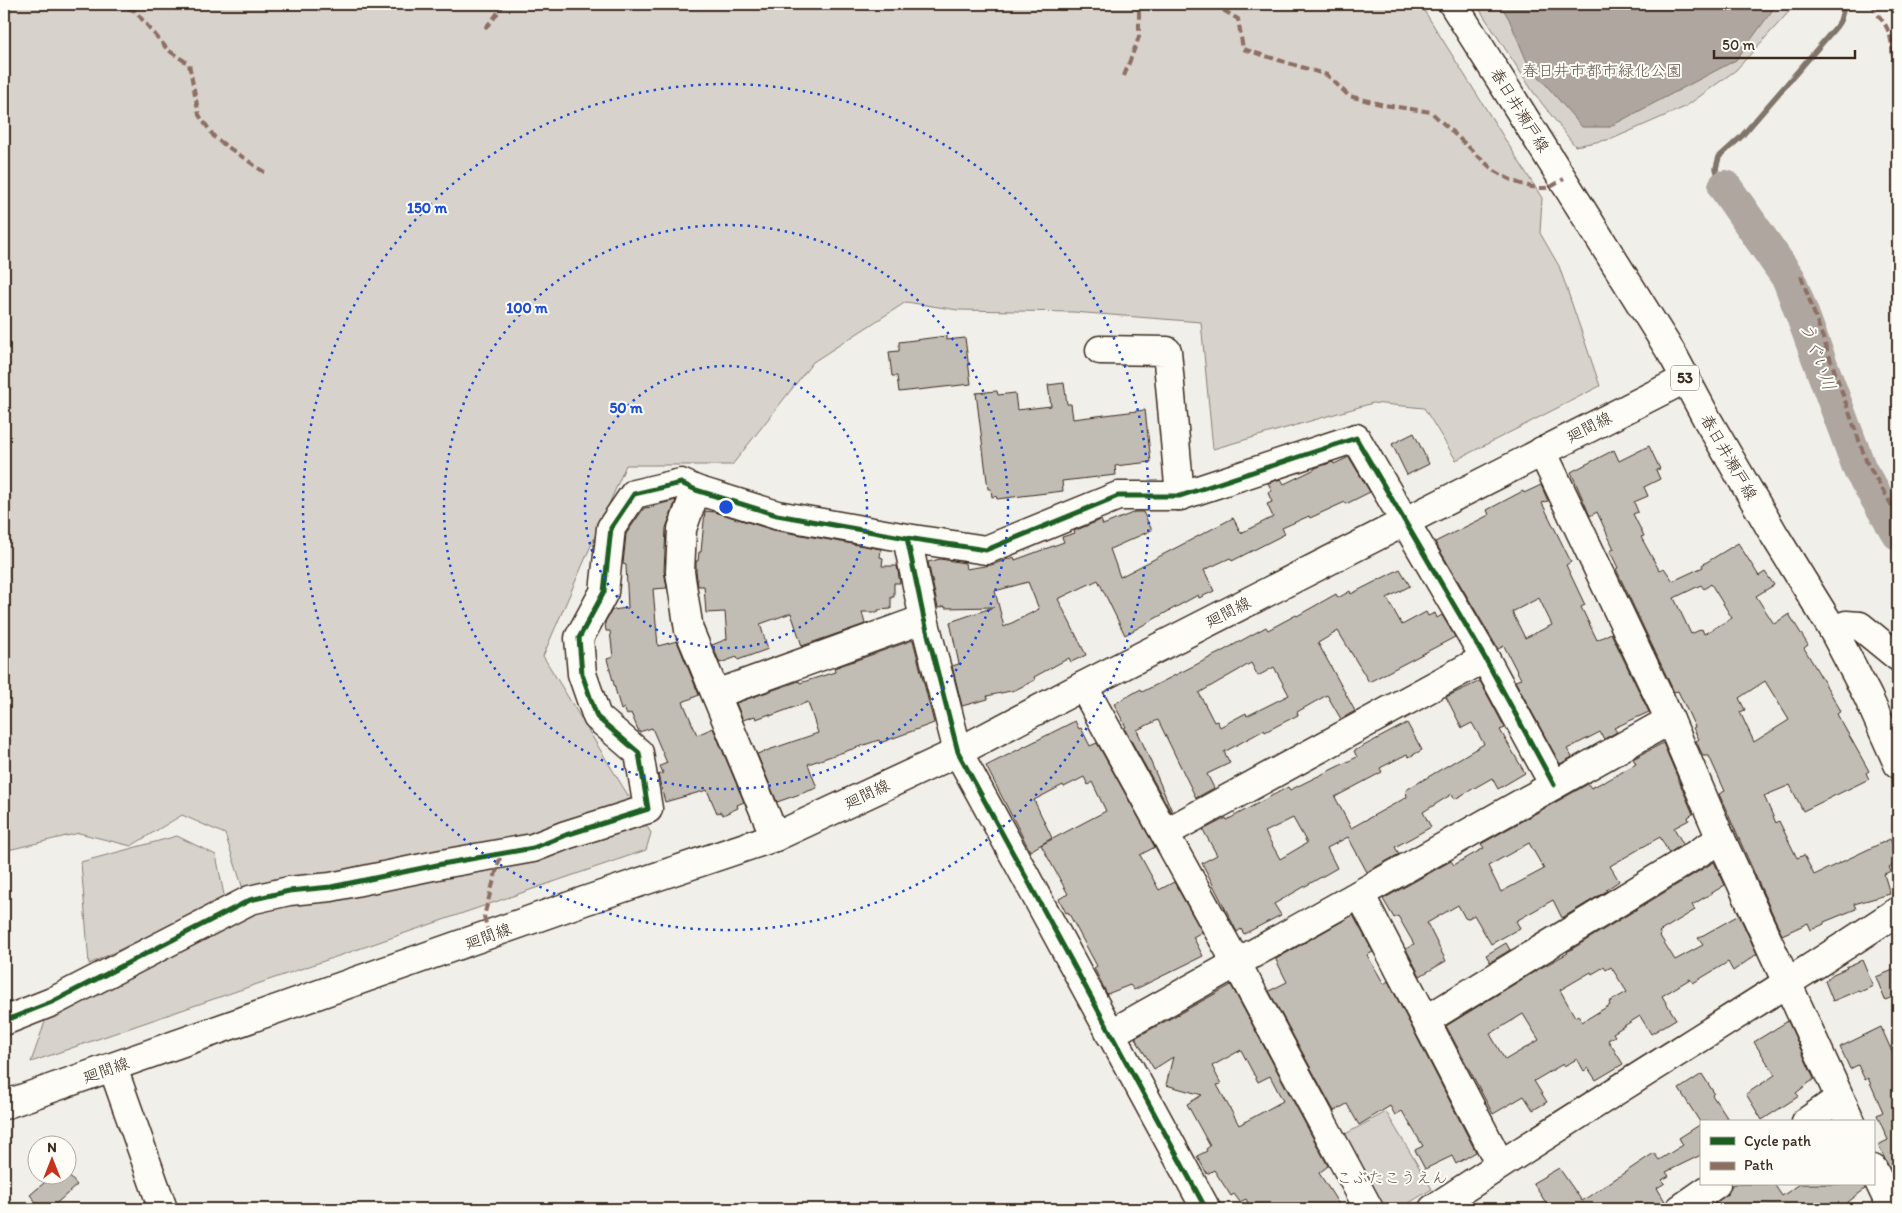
<svg xmlns="http://www.w3.org/2000/svg" width="1902" height="1213" font-family="Itim,'Klee One',sans-serif">
<style>
.green{fill:#d7d2cc;stroke:#897e75}
.water{fill:#aea69f;stroke:#80746b}
.lines{fill:none;stroke-linecap:round;stroke-linejoin:round}
.stream{stroke:#80746b;stroke-width:5.5}
.river{stroke:#aea69f;stroke-width:34}
.building{fill:#c1bcb4;stroke:#3b2a1e;fill-rule:evenodd}
.minor-casing{stroke:#3b2a1e;stroke-width:31}
.major-casing{stroke:#3b2a1e;stroke-width:31}
.minor{stroke:#fdfcf7;stroke-width:28}
.major{stroke:#fdfcf7;stroke-width:28}
.quiet{stroke:#8d6e63;stroke-width:4;stroke-dasharray:8 4;stroke-linecap:butt}
.cycleway-casing{stroke:#fdfcf7;stroke-width:8}
.cycleway{stroke:#1b5e20;stroke-width:5}
.ring{fill:none;stroke:#1d4ed8;stroke-width:2.5;stroke-dasharray:2.5 5}
.labels{text-anchor:middle;dominant-baseline:central;stroke-width:4;stroke-linejoin:round;paint-order:stroke}
.shield{fill:#fdfcf7;stroke:#75695f;stroke-width:1}
.shield-label{font-size:15px;font-weight:bold;fill:#3b2a1e}
.park-label{font-size:16px;fill:#62544a;stroke:#fdfcf7}
.street-label{font-size:16px;fill:#3b2a1e;stroke:#fdfcf7}
.water-label{font-size:18px;font-style:italic;fill:#63554b;stroke:#fdfcf7}
.centre{fill:#1d4ed8;stroke:#fdfcf7;stroke-width:2.5}
.ring-label{font-size:15px;text-anchor:middle;font-weight:bold;fill:#1d4ed8;stroke:#fdfcf7;stroke-width:4;stroke-linejoin:round;paint-order:stroke}
</style>
<rect width="100%" height="100%" fill="#f1efea"/>
<filter id="ink" filterUnits="userSpaceOnUse"><feTurbulence type="fractalNoise" baseFrequency=".02" numOctaves="2"/><feDisplacementMap in="SourceGraphic" scale="10" xChannelSelector="R" yChannelSelector="G"/><feConvolveMatrix kernelMatrix="1 2 1 2 8 2 1 2 1" color-interpolation-filters="sRGB"/></filter>
<g filter="url(#ink)">
<g class="green">
<polygon points="4,4 1420,4 1542,198 1540,233 1559,266 1600,386 1456,460 1424,408 1373,403 1213,449 1201,322 1073,312 958,310 906,302 813,362 732,465 626,465 543,656 651,833 646,850 31,1062 47,1016 250,910 225,834 182,815 131,846 79,833 4,851"/>
<polygon points="1476,4 1796,4 1736,70 1685,107 1612,139 1575,146 1534,93"/>
<polygon points="177,836 216,855 225,900 89,964 81,862"/>
<polygon points="1386,1112 1432,1189 1399,1209 1378,1209 1338,1138"/>
</g>
<polygon class="water" points="1500,4 1777,4 1736,60 1609,127 1582,127 1528,64 1509,19"/>
<g class="lines">
<polyline class="stream" points="1725,187 1718,177 1716,168 1719,157 1741,137 1836,27 1840,21 1845,4"/>
<polyline class="river" points="1725,187 1789,279 1860,470 1898,533"/>
</g>
<g class="building">
<polygon points="946,336 946,340 965,338 971,384 899,392 897,376 892,376 889,352 899,351 899,342"/>
<polygon points="1064,383 1067,404 1071,404 1073,419 1145,410 1151,462 1115,466 1116,475 1062,481 1063,491 997,499 996,496 992,497 991,489 988,489 976,393 997,391 998,395 1015,393 1017,410 1051,406 1048,385"/>
<polygon points="1414,433 1429,464 1407,475 1392,444"/>
<path d="M1649 446 1660 469 1656 470 1660 479 1644 487 1648 496 1634 502 1638 512 1633 514 1644 536 1641 537 1659 570 1664 568 1673 581 1703 567 1702 565 1738 543 1759 576 1765 572 1774 585 1756 596 1774 624 1789 614 1808 645 1804 648 1841 711 1837 714 1869 771 1866 773 1869 779 1803 811 1790 785 1764 796 1776 823 1779 821 1797 858 1804 855 1814 875 1890 839 1898 856V863L1889 867 1891 871 1884 874 1890 894 1854 904 1856 909 1824 922V924L1811 930 1808 923 1782 935 1719 794 1725 791 1709 756H1703L1696 741 1699 739 1693 728 1695 727 1678 691 1674 692 1616 569 1618 568 1610 551 1614 549 1597 512 1590 516 1571 472 1614 450 1619 461ZM1711 584 1732 618 1704 634 1702 629 1691 634 1674 598 1701 585 1704 589ZM1765 681 1789 720 1754 742 1740 712 1745 710 1739 698Z"/>
<path d="M1349 457 1370 492 1346 504 1345 502 1310 518 1309 516 1282 528 1285 534 1232 561 1230 558 1204 570 1214 591 1199 598 1198 595 1125 635 1098 580 1058 599 1086 655 1071 662 1069 658 1034 677 1035 680 1015 690 987 696 988 699 962 706 952 666 959 664 950 622 994 607 945 608V606L938 608 928 562 940 559 965 563 966 569 991 565 1014 557 1015 560 1064 542 1062 537 1075 533 1074 531 1101 520 1103 525 1135 512H1143L1152 530 1110 549 1120 577 1233 518 1241 533 1273 517 1267 504 1272 502 1268 493 1272 491 1268 483 1281 479 1284 484 1315 469V468L1333 462 1334 464ZM1028 582 1039 609 1004 627 995 591Z"/>
<path d="M1541 485 1548 501 1542 503 1571 562 1566 565 1585 605 1581 607 1597 640 1611 633 1649 712 1614 728 1617 732 1604 739 1600 732 1567 749 1572 757 1560 764 1515 681 1521 679 1504 646 1498 649 1435 542 1489 515 1487 510 1523 491 1524 493ZM1539 598 1552 625 1525 638 1512 612Z"/>
<polygon points="676,500 666,528 664,571 667,588 653,589 658,646 677,641 699,695 683,702 697,735 713,728 744,802 737,805 738,808 723,815 721,812 717,813 707,790 665,802 658,775 663,773 660,766 667,763 652,728 639,732 631,713 627,715 624,708 621,710 607,659 613,657 610,631 606,631 605,622 612,610 628,608 626,565 623,564 626,534 644,508 654,507 653,506"/>
<polygon points="705,511 715,512 773,530 881,549 880,557 883,558 882,566 897,566 900,583 894,583 894,597 891,597 891,609 878,610 878,612 862,612 865,624 802,646 791,613 760,624 768,649 738,660 737,657 720,663 712,645 727,639 725,612 706,613 704,586 698,586 696,571 696,561 698,561 699,552 701,552"/>
<path d="M1400 569 1410 586 1387 598 1402 625 1426 612 1428 616 1435 613 1437 618 1442 615 1455 637 1369 682 1338 631 1318 643 1355 711 1341 719 1327 695 1297 712 1298 715 1265 732 1264 730 1224 752 1230 763 1207 774 1214 788 1196 798 1158 720 1137 730 1172 811 1171 812 1124 728 1126 727 1114 704 1141 689 1142 692 1219 653 1266 627 1268 630 1296 615 1297 616 1336 594 1338 598 1350 591 1351 594ZM1251 663 1258 676 1274 667 1289 695 1247 716 1246 713 1220 727 1217 721 1214 722 1199 693Z"/>
<polygon points="913,640 934,723 880,743 879,740 808,764 817,788 777,802 757,754 818,733 808,702 770,716 770,714 756,719 755,716 743,720 736,703 799,681 800,683 835,672 834,668"/>
<path d="M1480 681 1505 728 1500 730 1525 773 1498 789 1492 778 1455 799 1452 794 1423 812 1431 827 1395 847 1399 854 1367 872 1348 837 1327 848 1337 868 1274 904 1281 915 1244 934 1241 929 1237 932 1202 863 1217 855 1203 830 1226 818 1227 820 1288 787 1290 790 1357 757 1354 751 1407 723 1422 750 1409 757 1407 754 1380 768 1382 772 1335 797 1351 828 1360 823 1407 797 1406 790 1484 744 1472 723 1462 728 1446 697ZM1293 818 1307 843 1280 859 1265 832Z"/>
<polygon points="1075,721 1079,729 1081,728 1090,746 1097,743 1155,847 1140,855 1159,890 1174,882 1202,932 1193,937 1203,956 1134,990 1130,985 1107,994 1094,968 1097,966 1068,912 1066,913 1059,899 1068,894 1041,845 1106,811 1092,782 1088,785 1084,777 1064,787 1063,785 1034,800 1052,838 1030,851 986,766"/>
<path d="M1663 743 1693 814 1688 817 1689 820 1674 828 1683 844 1669 853 1660 837 1610 866 1619 881 1606 890 1607 891 1562 918 1553 900 1516 921 1520 928 1491 944 1474 915 1467 919 1465 918 1458 905 1427 923 1446 961 1420 976 1406 949 1414 944 1398 916 1394 918 1383 899 1451 861 1454 865 1484 848 1481 844 1588 784 1591 788 1603 782V783L1636 764 1633 759ZM1529 843 1544 869 1501 892 1488 866Z"/>
<path d="M1714 862 1725 885 1692 905 1695 910 1659 932 1661 935 1660 936 1675 960 1703 945 1698 938 1739 915 1757 954 1733 971 1728 962 1693 983 1690 979 1662 996 1676 1019 1651 1034 1640 1016 1613 1033 1615 1036 1608 1040 1623 1064 1596 1080 1588 1068 1584 1071 1577 1059 1564 1066 1563 1064 1534 1081 1547 1102 1533 1110 1524 1096 1493 1114 1446 1026 1539 969 1568 953 1567 952ZM1604 967 1606 970 1611 967 1627 992 1609 1002 1610 1005 1582 1022 1578 1015 1575 1017 1560 990 1591 972 1592 974ZM1523 1014 1539 1040 1505 1060 1490 1034Z"/>
<polygon points="1353,915 1373,952 1367,955 1384,984 1388,981 1476,1152 1456,1164 1452,1156 1425,1169 1415,1150 1423,1146 1402,1111 1395,1115 1390,1106 1359,1125 1347,1104 1334,1111 1269,991 1287,982 1276,960 1276,959"/>
<polygon points="1506,943 1510,950 1490,962 1486,955"/>
<polygon points="1862,960 1873,986 1860,992 1859,990 1833,1001 1825,981 1833,974 1847,968 1846,967"/>
<polygon points="1898,968 1898,995 1885,1000 1876,977"/>
<path d="M1231 985 1328 1166 1319 1173 1342 1209H1251L1246 1199 1240 1202 1234 1194 1231 1196 1214 1170 1207 1174 1197 1156 1207 1151 1206 1149 1210 1146 1187 1104 1202 1095 1166 1085 1173 1057 1154 1069 1135 1038ZM1241 1050 1258 1082 1270 1076 1283 1101 1239 1125 1217 1085 1221 1084 1212 1066Z"/>
<polygon points="1788,1021 1814,1079 1796,1093 1799,1096 1762,1120 1746,1094 1775,1075 1754,1042"/>
<polygon points="1881,1027 1898,1065 1898,1186 1878,1145 1888,1140 1877,1115 1883,1112 1868,1078 1865,1080 1858,1065 1850,1069 1840,1047"/>
<polygon points="1702,1074 1714,1093 1712,1095 1730,1122 1700,1122 1679,1089"/>
<polygon points="1701,1124 1701,1155 1666,1172 1669,1176 1662,1180 1665,1183 1657,1188 1666,1203 1665,1209 1651,1209 1647,1203 1636,1209 1550,1209 1533,1183 1559,1168 1582,1201 1654,1153 1659,1160 1683,1145 1679,1138"/>
<polygon points="52,1176 69,1176 77,1185 50,1209 42,1209 30,1195"/>
<polygon points="1733,1184 1774,1184 1782,1196 1800,1184 1863,1184 1865,1189 1839,1209 1707,1209 1725,1196"/>
</g>
<g class="lines">
<defs>
<g id="minor">
<polyline points="1100,350 1167,351 1180,496"/>
<polyline points="1542,451 1670,720 1721,839 1851,1122"/>
<polyline points="696,490 682,529 680,572 689,630 775,837"/>
<polyline points="907,538 924,619 958,752 1206,1209"/>
<polyline points="1833,630 1846,625 1860,626 1898,657"/>
<polyline points="1083,686 1237,964 1369,1209"/>
<polyline points="716,694 924,619"/>
<polyline points="1165,833 1485,658"/>
<polyline points="1360,894 1500,1164"/>
<polyline points="1426,1020 1721,839"/>
<polyline points="4,1021 52,1002 250,900 289,891 331,887 442,864 533,848 566,835 648,809 639,753 597,717 582,674 579,638 604,592 611,528 634,494 681,483 696,490 777,515 907,538 986,550 1118,496 1180,496 1356,438 1485,658 1554,785"/>
<polyline points="1110,1034 1670,720"/>
<polyline points="113,1068 163,1209"/>
<polyline points="4,1105 584,901 775,837 958,752 1083,686 1685,379"/>
<polyline points="1806,1122 1840,1098"/>
<polyline points="1873,1169 1892,1209"/>
<path d="M1433 1209C1586 1107 1744 1013 1898 911"/>
<polyline points="1680,1209 1716,1184"/>
</g>
<polyline id="major" points="1453,4 1674,357 1707,419 1775,536 1833,630 1868,697 1898,764"/>
</defs>
<use href="#minor" class="minor-casing"/>
<use href="#major" class="major-casing"/>
<use href="#minor" class="minor"/>
<use href="#major" class="major"/>
<g class="quiet">
<polyline points="117,4 135,11 168,50 189,64 199,115 215,138 267,174"/>
<path d="M1213 4 1238 19 1243 49 1327 75 1349 96 1384 105 1431 112 1491 168C1503 178 1534 192 1550 187 1555 185 1560 181 1564 179"/>
<path d="M1873 4C1876 15 1882 18 1887 28 1893 40 1892 54 1894 67L1898 71"/>
<polyline points="485,28 494,18 504,4"/>
<polyline points="1124,76 1139,37 1139,4"/>
<polyline points="1801,276 1867,463 1898,516"/>
<polyline points="489,935 484,916 501,854"/>
</g>
<defs>
<g id="cycleway">
<polyline points="907,538 924,619 958,752 1206,1209"/>
<polyline points="4,1021 52,1002 250,900 289,891 331,887 442,864 533,848 566,835 648,809 639,753 597,717 582,674 579,638 604,592 611,528 634,494 681,483 696,490 777,515 907,538 986,550 1118,496 1180,496 1356,438 1485,658 1554,785"/>
</g>
</defs>
<use href="#cycleway" class="cycleway-casing"/>
<use href="#cycleway" class="cycleway"/>
</g>
</g>
<g class="ring">
<circle cx="726" cy="507" r="141"/>
<circle cx="726" cy="507" r="282"/>
<circle cx="726" cy="507" r="423"/>
</g>
<g class="labels">
<rect class="shield" x="1671" y="365.5" width="28" height="25" rx="4"/>
<g class="shield-label">
<text x="1685" y="378">53</text>
</g>
<g class="park-label">
<text x="1602" y="70">春日井市都市緑化公園</text>
<text x="1392" y="1177">こぶたこうえん</text>
</g>
<g class="street-label">
<text transform="translate(1520 110) rotate(58)">春日井瀬戸線</text>
<text transform="translate(1589 427) rotate(-27)">廻間線</text>
<text transform="translate(1729 457) rotate(60)">春日井瀬戸線</text>
<text transform="translate(1228 612) rotate(-27)">廻間線</text>
<text transform="translate(867 794) rotate(-25)">廻間線</text>
<text transform="translate(488 936) rotate(-20)">廻間線</text>
<text transform="translate(106 1070) rotate(-19)">廻間線</text>
</g>
<g class="water-label">
<text transform="translate(1818 356) rotate(70)">うぐい川</text>
</g>
</g>
<circle cx="726" cy="507" r="8" class="centre"/>
<g class="ring-label">
<text x="427" y="213">150 m</text>
<text x="527" y="313">100 m</text>
<text x="626" y="413">50 m</text>
</g>
<rect width="1902" height="1213" fill="none" stroke="#fdfcf7" stroke-width="20"/>
<rect x="10" y="10" width="1882" height="1193" fill="none" stroke="#3b2a1e" stroke-width="2" filter="url(#ink)"/>
<rect x="1700" y="1120" width="175" height="65" fill="#fdfcf7" stroke="#afa8a0"/>
<rect x="1710" y="1137" width="25" height="8" fill="#1b5e20" stroke="#afa8a0"/>
<text x="1744" y="1146" font-size="15" fill="#3b2a1e">Cycle path</text>
<rect x="1710" y="1162" width="25" height="8" fill="#8d6e63" stroke="#afa8a0"/>
<text x="1744" y="1170" font-size="15" fill="#3b2a1e">Path</text>
<g transform="translate(52 1160)"><circle r="24" fill="#fdfcf7" stroke="#afa8a0"/>
<path d="M0-4L9 19L0 12L-9 19Z" fill="#c8321e"/>
<text y="-8" font-size="14" font-weight="bold" text-anchor="middle" fill="#3b2a1e">N</text>
</g>
<path d="M1714 50v8h141v-8" fill="none" stroke="#3b2a1e" stroke-width="2.5"/>
<text x="1722" y="50" font-size="15" fill="#3b2a1e" stroke="#fdfcf7" stroke-width="4" paint-order="stroke">50 m</text>
</svg>
